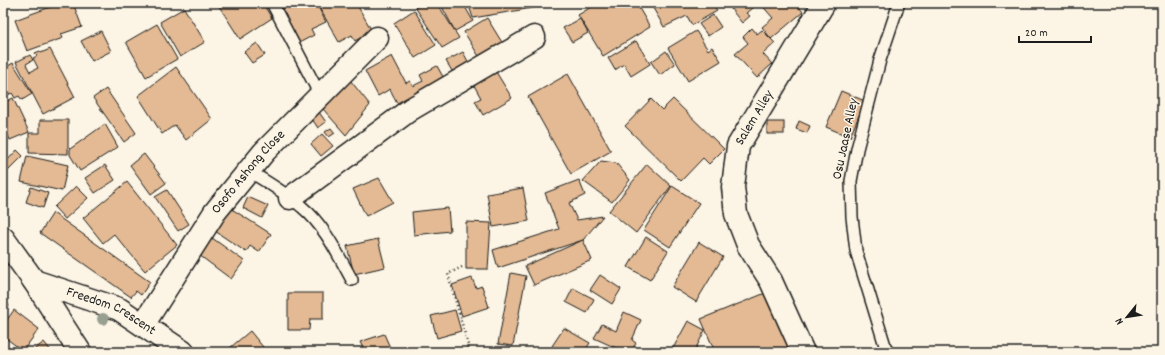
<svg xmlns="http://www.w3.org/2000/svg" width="1165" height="355" font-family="Dekko,sans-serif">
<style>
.building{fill:#e3ba93;stroke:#1c1c1c}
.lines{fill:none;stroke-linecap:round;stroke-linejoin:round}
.service-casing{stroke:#1c1c1c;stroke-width:14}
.minor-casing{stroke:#1c1c1c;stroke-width:25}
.primary-casing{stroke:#1c1c1c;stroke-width:25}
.path{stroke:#1c1c1c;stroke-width:2.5;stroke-dasharray:1 3;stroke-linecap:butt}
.service{stroke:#fcf5e5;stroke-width:11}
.minor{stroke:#fcf5e5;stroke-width:22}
.primary{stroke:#fcf5e5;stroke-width:22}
.tree{fill:#97a090}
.labels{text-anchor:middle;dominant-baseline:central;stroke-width:3;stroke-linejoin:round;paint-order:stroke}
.street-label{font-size:14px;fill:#1c1c1c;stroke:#fcf5e5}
</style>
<rect width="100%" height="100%" fill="#fcf5e5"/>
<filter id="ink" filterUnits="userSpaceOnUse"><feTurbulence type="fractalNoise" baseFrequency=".025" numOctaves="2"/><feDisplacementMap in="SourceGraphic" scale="8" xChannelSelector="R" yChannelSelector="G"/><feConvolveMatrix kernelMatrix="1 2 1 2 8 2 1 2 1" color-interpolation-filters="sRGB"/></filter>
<g filter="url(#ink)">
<g class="building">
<polygon points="61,3 73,3 82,27 61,34 63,38 27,51 15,20"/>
<polygon points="217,3 262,3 272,18 240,39"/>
<polygon points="294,3 316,3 326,22 311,29 314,35 297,44 280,10"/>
<polygon points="330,3 356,3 372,31 355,41 352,35 339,42 320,9"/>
<polygon points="422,3 437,3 459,38 442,48 415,7"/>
<polygon points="440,3 463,3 473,21 455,31"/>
<polygon points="468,3 562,3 473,18"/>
<polygon points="598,3 636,3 650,27 603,56 578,15"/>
<polygon points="650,3 712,3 717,11 692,25 687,16 664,27"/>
<polygon points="729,3 758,3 746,13 750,16 742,23 727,4"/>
<polygon points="760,3 796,3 803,12 771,39 762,27 773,18"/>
<polygon points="184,8 205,42 180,57 160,22"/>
<polygon points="414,10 436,45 415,58 394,23"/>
<polygon points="713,15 721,27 708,36 699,24"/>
<polygon points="487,18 503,44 480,58 464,32"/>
<polygon points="580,19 588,33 572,42 563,28"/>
<polygon points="157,24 177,59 146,77 126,42"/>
<polygon points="752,28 757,34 762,30 775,43 763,54 772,64 757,78 735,54 748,43 743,37"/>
<polygon points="101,31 111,51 92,61 81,41"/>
<polygon points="696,31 708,50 712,47 721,61 688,81 668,48"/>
<polygon points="636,41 650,64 631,76 624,64 615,70 608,58"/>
<polygon points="257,43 265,55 252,63 244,52"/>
<polygon points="50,49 75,97 43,114 16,62 30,55 33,60 26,64 30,72 38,68 33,58 37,56 35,53 40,51 41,53"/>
<polygon points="666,51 675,64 660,75 651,62"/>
<polygon points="463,52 471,67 455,76 446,61"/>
<polygon points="392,56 406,83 410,81 413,86 423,81 420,75 437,66 447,84 415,94 397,103 390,89 378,96 365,71"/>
<polygon points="13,63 32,94 22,100 19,96 15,98 12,93 5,96 3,93 3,69"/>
<polygon points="176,67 212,119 186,140 175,125 162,134 138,96"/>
<polygon points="493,67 512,98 483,115 475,101 481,98 471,80"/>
<polygon points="568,74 611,151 571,174 528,97"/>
<polygon points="350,80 370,105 346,135 323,109"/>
<polygon points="106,89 136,133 124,142 93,98"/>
<polygon points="841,91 865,101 850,137 826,127"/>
<polygon points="13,98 29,132 10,140 3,124 3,103"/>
<polygon points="651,99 662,110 673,99 724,149 709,164 703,158 681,181 625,126"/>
<polygon points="316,108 326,122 318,128 308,113"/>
<polygon points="40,120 68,120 68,154 29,153 29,133 40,133"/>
<polygon points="799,121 810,126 807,133 796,129"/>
<rect x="767" y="122" width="17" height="12"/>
<polygon points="105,124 118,147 80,171 70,155 70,149"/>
<polygon points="331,128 335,133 329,137 325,132"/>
<polygon points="322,134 333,146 321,156 311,144"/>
<polygon points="17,150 23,156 3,176 3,165"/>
<polygon points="144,154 166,183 151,194 130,165"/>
<polygon points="27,156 68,165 62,191 21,182"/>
<polygon points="601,161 616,163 630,180 612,202 583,181"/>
<polygon points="647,164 671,186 636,233 609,211"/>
<polygon points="105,165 115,180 95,193 85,178"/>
<polygon points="379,178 393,202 366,216 353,189"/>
<polygon points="579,180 585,195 569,203 577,220 603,216 583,240 498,268 493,250 559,229 545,193"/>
<polygon points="127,182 177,245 145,271 114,234 103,243 83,218"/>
<polygon points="76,186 88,198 65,219 54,207"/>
<polygon points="672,186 699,203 670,247 644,230"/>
<polygon points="31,187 48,193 43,208 26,202"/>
<polygon points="523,188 529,221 493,227 487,194"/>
<polygon points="167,190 189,224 178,231 155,197"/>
<polygon points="248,197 268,206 262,218 243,208"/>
<polygon points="227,206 271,234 259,252 250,246 246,252 212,229"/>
<polygon points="448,208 450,231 414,235 412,212"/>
<polygon points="53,213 150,282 141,295 136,291 131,297 40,233"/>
<polygon points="466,222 491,223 488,269 466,269"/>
<polygon points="208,235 244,261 231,279 195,252"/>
<polygon points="646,237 668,251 650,280 628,267"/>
<polygon points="378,239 385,267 354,274 347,246"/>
<polygon points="583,240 592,260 534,285 525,266"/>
<polygon points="699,242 723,257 696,302 672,287"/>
<polygon points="511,273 526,276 513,346 498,344"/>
<polygon points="600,275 621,289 612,304 590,290"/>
<polygon points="472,278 476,288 482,286 489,307 462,316 452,285"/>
<polygon points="573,288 594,299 587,313 566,302"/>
<polygon points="773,290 798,352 715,352 701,319"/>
<polygon points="288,293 323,293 323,319 310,319 309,330 288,330"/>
<polygon points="3,295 9,306 3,310"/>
<polygon points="14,310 39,329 23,351 3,336 3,325"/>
<polygon points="455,310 461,331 437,338 431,316"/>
<polygon points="624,312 641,320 632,340 636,343 631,352 625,352 594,338 602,324 616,331"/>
<polygon points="688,321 705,330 694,352 671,352"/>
<polygon points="564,328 590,343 584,352 561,352 552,346"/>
<polygon points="250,331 267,352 225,352"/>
<polygon points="384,334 392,352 365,352 360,342"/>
<polygon points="44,342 52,352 31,352"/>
</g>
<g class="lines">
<defs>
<g id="service">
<polyline points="272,3 320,95"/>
<path d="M249 171C267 182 286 193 302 207 325 226 338 255 352 280"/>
<polyline points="887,352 856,251 852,217 851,181 857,149 880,60 899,3"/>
</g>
<g id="minor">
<polyline points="290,198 411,109 534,37"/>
<path id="s1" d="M34 281 119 309 183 352"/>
<path id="s2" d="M143 325 215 212 264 152 377 38"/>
<path id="s3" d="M803 352 771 281 748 245 736 214 733 187 738 146 824 3"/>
</g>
<polyline id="primary" points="3,238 34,281 80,352"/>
</defs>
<use href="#service" class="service-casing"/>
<use href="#minor" class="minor-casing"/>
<use href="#primary" class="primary-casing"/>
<polyline class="path" points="462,267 448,274 470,352"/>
<use href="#service" class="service"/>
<use href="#minor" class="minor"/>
<use href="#primary" class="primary"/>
</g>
<circle class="tree" cx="103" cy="319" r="6"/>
</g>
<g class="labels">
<g class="street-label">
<text stroke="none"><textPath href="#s3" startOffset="255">Salem Alley</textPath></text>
<text transform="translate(846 139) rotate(-78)">Osu Jaase Alley</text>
<text stroke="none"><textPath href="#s2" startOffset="186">Osofo Ashong Close</textPath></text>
<text stroke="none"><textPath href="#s1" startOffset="83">Freedom Crescent</textPath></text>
</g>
</g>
<rect width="1165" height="355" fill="none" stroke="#fcf5e5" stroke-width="16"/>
<rect x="8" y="8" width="1149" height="339" fill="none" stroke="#1c1c1c" stroke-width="1.5" filter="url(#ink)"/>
<g transform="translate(1127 317) rotate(240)" stroke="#fcf5e5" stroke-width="3" paint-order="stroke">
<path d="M0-3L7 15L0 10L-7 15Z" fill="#1c1c1c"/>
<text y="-6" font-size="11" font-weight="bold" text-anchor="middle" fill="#1c1c1c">N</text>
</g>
<path d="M1019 36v6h72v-6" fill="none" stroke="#1c1c1c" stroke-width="2"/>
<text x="1025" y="36" font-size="12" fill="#1c1c1c" stroke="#fcf5e5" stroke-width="3" paint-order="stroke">20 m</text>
</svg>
